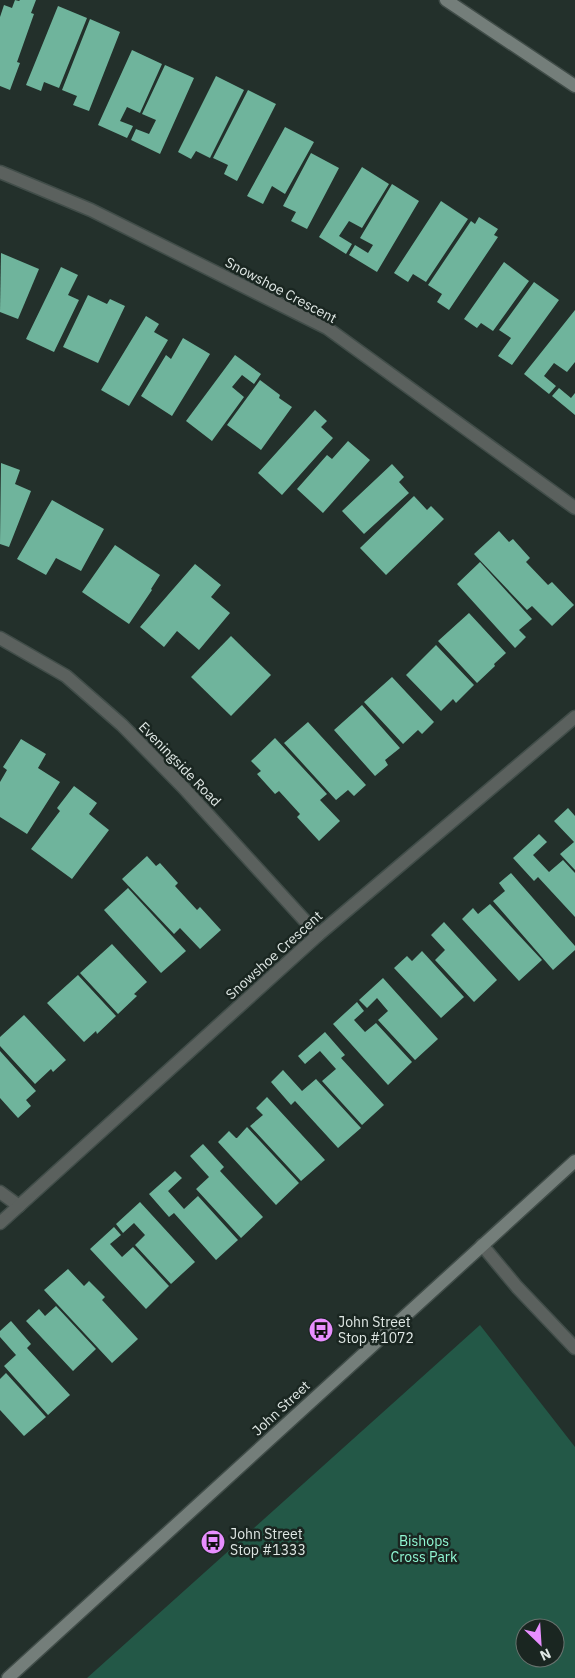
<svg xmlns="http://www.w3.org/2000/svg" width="575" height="1678" font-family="'IBM Plex Sans',sans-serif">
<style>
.green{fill:#235847;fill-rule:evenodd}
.building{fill:#6fb49c}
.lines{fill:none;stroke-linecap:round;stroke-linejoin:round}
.service-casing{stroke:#414d49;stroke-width:15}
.minor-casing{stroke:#414d49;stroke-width:15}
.secondary-casing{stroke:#414d49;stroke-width:15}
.service{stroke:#5b615e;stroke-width:12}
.minor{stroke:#5b615e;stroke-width:12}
.secondary{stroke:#747e7a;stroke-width:12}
.labels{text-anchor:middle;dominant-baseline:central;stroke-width:5;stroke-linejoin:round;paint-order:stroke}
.street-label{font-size:14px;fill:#dfe7e4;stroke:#1a2621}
.poi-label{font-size:14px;fill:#dfe7e4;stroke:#1a2621;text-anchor:start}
.park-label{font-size:14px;fill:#90f7d3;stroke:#1a2621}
</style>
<rect width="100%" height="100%" fill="#23302b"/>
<path class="green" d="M480 1325 575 1447V1678H87ZM525 1628H555V1658H525Z"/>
<g class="building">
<polygon points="15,0 19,1 20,0 36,0 31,13 34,14 17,62 20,63 10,90 0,86 0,17 4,5 12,8"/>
<polygon points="58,6 87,18 59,88 44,82 41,91 26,85"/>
<polygon points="90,19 120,32 89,111 73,105 77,96 62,90"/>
<polygon points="132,50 162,64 140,113 127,107 120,121 133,126 127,138 98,125"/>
<polygon points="165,65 194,78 160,154 131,140 136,129 149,134 156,120 142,114"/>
<polygon points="216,76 244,90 210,158 196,151 191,159 178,152"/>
<polygon points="248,90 276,104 237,181 224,174 228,165 213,158"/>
<polygon points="285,127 314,142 285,194 272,186 263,204 247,196"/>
<polygon points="311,153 339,168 307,229 291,221 296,212 283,206"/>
<polygon points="362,167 389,184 362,228 349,221 339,236 352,244 346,254 319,237"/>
<polygon points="392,184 419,201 377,272 349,255 355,245 368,253 373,245 360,238"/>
<polygon points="441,201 468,219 426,282 413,274 408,282 394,273"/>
<polygon points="479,217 498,229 494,235 498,237 449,310 437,302 442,294 428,285 471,221 475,224"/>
<polygon points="1,253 39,269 18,319 0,312"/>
<polygon points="504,262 529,281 493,331 481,323 477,328 464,319"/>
<polygon points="61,267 78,275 68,295 79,300 54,352 26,339"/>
<polygon points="534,282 559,300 512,365 498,356 511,338 499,330"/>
<polygon points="88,295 107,304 110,299 125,306 98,363 63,347"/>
<polygon points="575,310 575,362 567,372 554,363 544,376 556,386 549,394 524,374"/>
<polygon points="146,316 159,324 154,332 168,340 129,406 101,390"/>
<polygon points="183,338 210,354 172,416 141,396 166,355 171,359"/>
<polygon points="235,355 261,374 254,384 242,375 232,387 244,397 212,441 186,421"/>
<polygon points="260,380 280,395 279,398 292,407 261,450 227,425"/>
<polygon points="559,388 571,398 575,393 575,415 552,396"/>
<polygon points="315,410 327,421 321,427 333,438 282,495 258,473"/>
<polygon points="348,441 370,460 323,513 297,489 327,455 332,459"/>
<polygon points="1,463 20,470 15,484 31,491 9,547 0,544"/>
<polygon points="392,464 404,477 399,482 409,493 364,534 342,511"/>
<polygon points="414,496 427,510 431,506 444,519 386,575 360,548"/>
<polygon points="52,500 104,529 81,571 56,558 46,575 17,559"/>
<polygon points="499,531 509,542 513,539 530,558 526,562 548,585 552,582 574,605 552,626 532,606 527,610 474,554"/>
<polygon points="115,545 160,575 151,589 152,590 129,624 82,592"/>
<polygon points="480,562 532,619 519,630 526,637 515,648 457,584"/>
<polygon points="195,564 221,585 211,597 230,613 199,650 177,631 164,647 140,627"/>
<polygon points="469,613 506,653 494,664 495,666 477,683 438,641"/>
<polygon points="231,636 271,675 231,716 191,677"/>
<polygon points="436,645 474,685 456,703 453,699 441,711 406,675"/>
<polygon points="392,677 434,722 422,734 418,730 403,744 364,702"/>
<polygon points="362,705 400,748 385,760 388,765 375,776 334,730"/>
<polygon points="308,722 366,785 354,796 348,790 336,800 284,743"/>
<polygon points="275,738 327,794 320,800 340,821 319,841 297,817 300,814 279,791 275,794 257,774 261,771 251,761"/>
<polygon points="21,739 46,754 38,768 60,782 27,834 0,817 0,782 7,770 3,767"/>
<polygon points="74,786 97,803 89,814 109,830 72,879 31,849 60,811 57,808"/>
<polygon points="568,808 575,816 575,870 560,854 574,842 554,821"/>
<polygon points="539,834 547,842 533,855 549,872 563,860 575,873 575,917 538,877 534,881 513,858"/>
<polygon points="147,856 156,866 160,863 178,883 175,886 197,910 200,907 221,930 200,949 180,928 174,934 122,879"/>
<polygon points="511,873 575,946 575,950 553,970 493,901 505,891 499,883"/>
<polygon points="128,888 186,951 161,973 104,910"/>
<polygon points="490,904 542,960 519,981 462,919 473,908 478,914"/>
<polygon points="444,922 497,980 474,1002 435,960 445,950 431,935"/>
<polygon points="112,944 147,982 134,994 137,996 118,1014 80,973"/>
<polygon points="422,951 464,997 441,1018 394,968 407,956 412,961"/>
<polygon points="78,975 116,1016 97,1034 96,1031 84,1042 47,1003"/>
<polygon points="383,978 438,1039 415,1060 378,1020 388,1011 377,998 367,1008 359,1000"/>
<polygon points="357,1002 364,1011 354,1020 365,1032 376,1023 412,1062 388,1085 333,1024"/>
<polygon points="24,1015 66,1060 53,1072 51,1069 35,1084 0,1046 0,1037"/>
<polygon points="325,1032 345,1055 341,1058 384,1105 362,1125 322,1081 336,1069 320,1051 305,1064 298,1056"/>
<polygon points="0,1051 36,1091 26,1100 31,1106 18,1118 0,1098"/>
<polygon points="283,1070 302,1091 316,1079 361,1128 338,1148 295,1101 291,1105 271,1082"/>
<polygon points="267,1097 325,1160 301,1181 250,1126 263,1115 256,1108"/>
<polygon points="247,1127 299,1183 276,1205 218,1142 229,1131 236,1138 237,1138"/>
<polygon points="203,1144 224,1167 220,1171 263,1217 241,1238 196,1189 209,1177 190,1156"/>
<polygon points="175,1171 182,1178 168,1191 184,1209 198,1196 238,1240 216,1260 174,1213 169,1217 149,1194"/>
<polygon points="140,1202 195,1262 171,1284 135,1245 145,1235 134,1223 123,1233 116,1224"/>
<polygon points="114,1227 121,1235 110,1244 122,1257 133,1247 169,1286 146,1309 90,1249"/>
<polygon points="68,1269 84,1286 89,1281 105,1297 102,1300 138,1339 112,1363 44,1290"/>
<polygon points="56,1306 96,1349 73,1371 26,1321 39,1309 45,1316"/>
<polygon points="11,1321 31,1344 27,1348 70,1395 48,1415 4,1366 16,1355 0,1337 0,1331"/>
<polygon points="6,1373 46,1417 24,1436 0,1410 0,1379"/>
</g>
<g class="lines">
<defs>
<polyline id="service" points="482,1245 517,1287 575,1348"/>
<g id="minor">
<polyline points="0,172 91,210 327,328 575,508"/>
<polyline points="0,638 66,676 122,725 183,787 318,935"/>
<polyline points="0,1192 19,1206"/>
<polyline points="0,1223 318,935 575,717"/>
</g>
<g id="secondary">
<polyline points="446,0 575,86"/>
<polyline points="8,1678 575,1161"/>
</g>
</defs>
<use href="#service" class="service-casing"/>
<use href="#minor" class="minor-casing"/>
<use href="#secondary" class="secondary-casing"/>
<use href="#service" class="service"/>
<use href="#minor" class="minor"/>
<use href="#secondary" class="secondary"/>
</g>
<defs>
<symbol id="bus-disc" viewBox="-11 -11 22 22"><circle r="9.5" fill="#e88eff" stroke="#1a2621"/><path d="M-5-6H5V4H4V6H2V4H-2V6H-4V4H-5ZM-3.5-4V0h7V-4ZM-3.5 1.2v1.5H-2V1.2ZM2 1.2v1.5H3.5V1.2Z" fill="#111"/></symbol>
</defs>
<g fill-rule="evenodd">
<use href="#bus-disc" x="307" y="1316" width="28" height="28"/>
<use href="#bus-disc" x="199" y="1528" width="28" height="28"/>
</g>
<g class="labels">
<g class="street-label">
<text transform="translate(281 290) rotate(28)">Snowshoe Crescent</text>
<text transform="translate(180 764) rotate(46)">Eveningside Road</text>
<text transform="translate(274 955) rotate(-42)">Snowshoe Crescent</text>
<text transform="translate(281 1408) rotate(-43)">John Street</text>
</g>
<g class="poi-label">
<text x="338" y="1322">John Street<tspan x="338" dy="16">Stop #1072</tspan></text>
<text x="230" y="1534">John Street<tspan x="230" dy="16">Stop #1333</tspan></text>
</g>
<g class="park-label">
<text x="424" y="1541">Bishops<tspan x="424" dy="16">Cross Park</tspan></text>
</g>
</g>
<g transform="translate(540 1643) rotate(155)"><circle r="24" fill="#1a2621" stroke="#69736f"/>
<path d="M0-4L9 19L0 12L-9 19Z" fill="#e88eff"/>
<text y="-8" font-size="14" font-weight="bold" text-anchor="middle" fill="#dfe7e4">N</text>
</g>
</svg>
